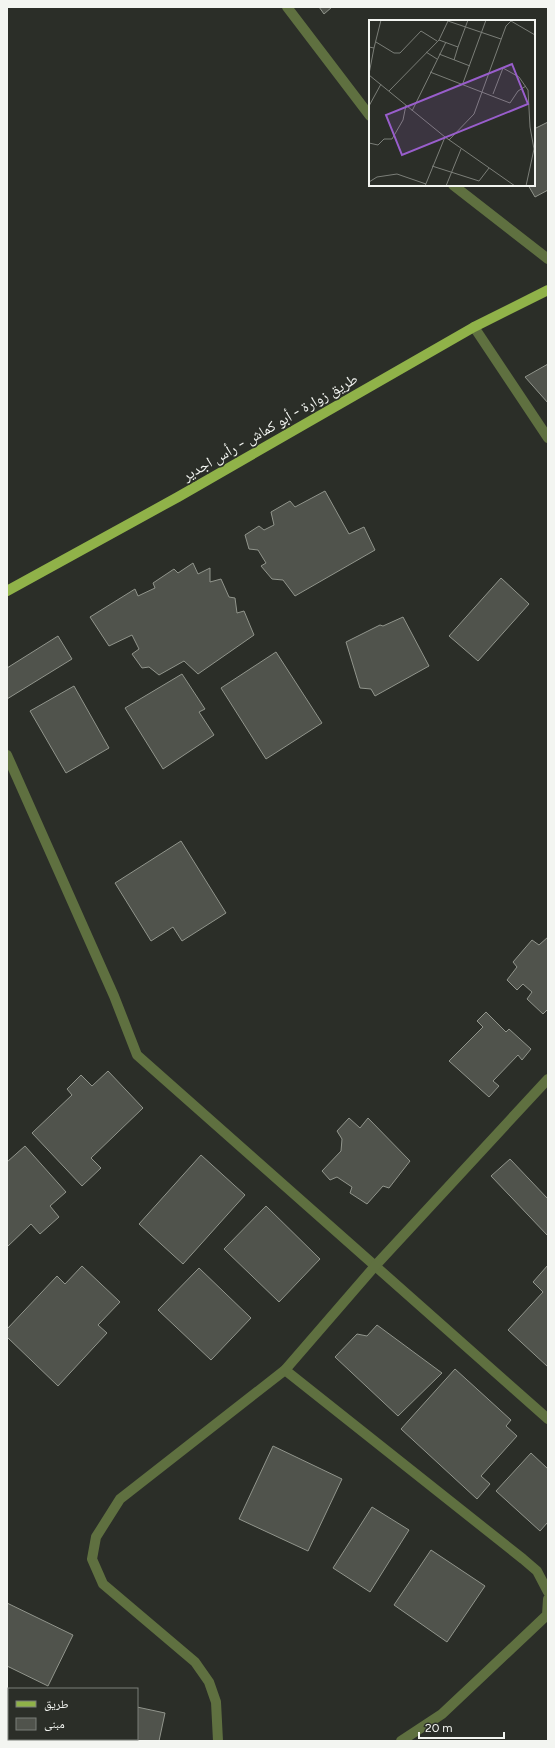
<svg xmlns="http://www.w3.org/2000/svg" width="555" height="1748" font-family="Figtree,'Noto Naskh Arabic',sans-serif">
<style>
.building{fill:#50534c;stroke:#91958c}
.lines{fill:none;stroke-linecap:round;stroke-linejoin:round}
.minor{stroke:#5f7040;stroke-width:10}
.major{stroke:#90b249;stroke-width:10}
.labels{text-anchor:middle;dominant-baseline:central;stroke-width:3.5;stroke-linejoin:round;paint-order:stroke}
.street-label{font-size:15px;fill:#f3f5f1;stroke:#2b2e28}
.inset-road{fill:none;stroke:#7b7e78;stroke-width:1}
.view{fill:#995ecc;fill-opacity:0.15;stroke:#995ecc;stroke-width:2}
.inset-edge{fill:none;stroke:#f3f5f1;stroke-width:2}
</style>
<rect width="100%" height="100%" fill="#2b2e28"/>
<g class="building">
<polygon points="319,7 332,7 324,14"/>
<polygon points="548,122 548,190 535,197 528,185 534,185 534,129"/>
<polygon points="548,364 548,403 525,377"/>
<polygon points="325,491 349,534 364,527 375,550 295,596 283,580 272,579 261,566 266,563 258,550 249,549 245,535 259,526 264,530 274,525 271,512 290,501 295,507"/>
<polygon points="193,563 198,574 210,568 210,582 221,579 229,597 235,598 237,613 244,611 254,635 198,674 184,661 159,675 149,667 142,668 132,654 139,649 132,635 109,646 90,617 135,589 138,596 155,588 153,583 174,569 178,573"/>
<polygon points="501,578 529,604 478,661 449,636"/>
<polygon points="403,617 429,666 375,696 371,689 360,688 346,642 380,625 383,626"/>
<polygon points="58,636 72,659 7,699 7,668"/>
<polygon points="276,652 322,723 266,759 221,688"/>
<polygon points="182,674 205,709 199,712 214,735 163,769 125,708"/>
<polygon points="74,686 109,748 66,773 30,711"/>
<polygon points="181,841 226,913 182,941 173,927 151,941 115,883"/>
<polygon points="548,937 548,1009 543,1014 527,999 532,992 523,984 517,990 507,980 517,967 513,962 532,940 539,945"/>
<polygon points="486,1012 506,1032 509,1029 531,1049 522,1060 518,1055 493,1081 499,1086 489,1097 449,1061 483,1027 477,1021"/>
<polygon points="108,1071 143,1108 91,1158 101,1168 82,1186 32,1133 72,1095 67,1089 81,1075 92,1086"/>
<polygon points="349,1118 360,1128 368,1118 410,1161 389,1188 383,1186 367,1204 350,1193 352,1187 337,1177 330,1180 322,1171 341,1151 342,1139 337,1131"/>
<polygon points="25,1146 66,1192 50,1206 59,1217 40,1234 31,1224 7,1247 7,1162"/>
<polygon points="201,1155 245,1195 183,1264 139,1224"/>
<polygon points="510,1159 548,1199 548,1236 491,1176"/>
<polygon points="266,1206 320,1259 279,1302 224,1249"/>
<polygon points="548,1265 548,1367 508,1330 543,1292 533,1282"/>
<polygon points="82,1266 120,1302 98,1325 107,1333 58,1386 7,1337 7,1329 57,1276 65,1284"/>
<polygon points="199,1268 251,1318 211,1360 158,1310"/>
<polygon points="377,1325 442,1373 398,1416 335,1357 357,1334 367,1336"/>
<polygon points="455,1369 511,1420 506,1426 517,1436 481,1476 490,1484 477,1499 401,1429"/>
<polygon points="273,1446 342,1479 308,1551 239,1519"/>
<polygon points="531,1453 548,1469 548,1522 540,1531 496,1491"/>
<polygon points="372,1507 409,1530 370,1592 333,1568"/>
<polygon points="431,1550 485,1586 447,1642 394,1605"/>
<polygon points="7,1603 73,1635 48,1686 7,1666"/>
<polygon points="137,1707 165,1713 159,1741 75,1741 76,1739 137,1739"/>
</g>
<g class="lines">
<g class="minor">
<polyline points="287,7 370,116"/>
<polyline points="453,185 548,259"/>
<polyline points="474,327 548,438"/>
<polyline points="7,755 114,996 137,1055 548,1419"/>
<polyline points="285,1370 523,1559 537,1571 548,1592"/>
<polyline points="218,1741 216,1702 209,1682 195,1662 103,1584 92,1559 96,1537 120,1499 285,1370 375,1266 548,1079"/>
<polyline points="401,1741 442,1714 547,1615 548,1599"/>
</g>
<polyline class="major" points="7,591 178,497 474,327 548,290"/>
</g>
<g class="labels">
<g class="street-label">
<text transform="translate(270 427) rotate(-30)">طريق زوارة - أبو كماش - رأس اجدير</text>
</g>
</g>
<g transform="translate(369 20)">
<rect width="166" height="166" fill="#2b2e28"/>
<path class="inset-road" d="M76 0 132 19M142 1 166 15M70 20 89 27 99 0M7 22 25 33H31L52 11 68 21M0 27 5 28 0 54M5 28 12 0M57 32 68 39M70 34 101 46M85 40 89 27M61 52 141 83 149 71 157 66M0 55 76 117 146 166M94 63 117 0M20 71 70 20 79 1M124 74 134 48 150 57 159 70 161 107 165 129 157 166M0 86 12 64M43 91 77 22M80 120 105 94 137 6 143 0M0 123 9 125 15 119H23L34 100 37 85M63 146 110 161 120 148M0 162 8 157 28 154 57 164M56 166 76 117M77 166 92 129"/>
<path class="view" d="M143 44 159 84 33 135 17 95Z"/>
<rect width="166" height="166" class="inset-edge"/>
</g>
<rect width="555" height="1748" fill="none" stroke="#f3f5f1" stroke-width="16"/>
<rect x="8" y="1688" width="130" height="52" fill="#2b2e28" stroke="#7b7e78"/>
<rect x="16" y="1701" width="20" height="6" fill="#90b249" stroke="#7b7e78"/>
<text x="44" y="1708" font-size="12" fill="#f3f5f1">طريق</text>
<rect x="16" y="1718" width="20" height="12" fill="#50534c" stroke="#7b7e78"/>
<text x="44" y="1728" font-size="12" fill="#f3f5f1">مبنى</text>
<path d="M419 1732v6h85v-6" fill="none" stroke="#f3f5f1" stroke-width="2"/>
<text x="425" y="1732" font-size="12" fill="#f3f5f1" stroke="#2b2e28" stroke-width="3" paint-order="stroke">20 m</text>
</svg>
